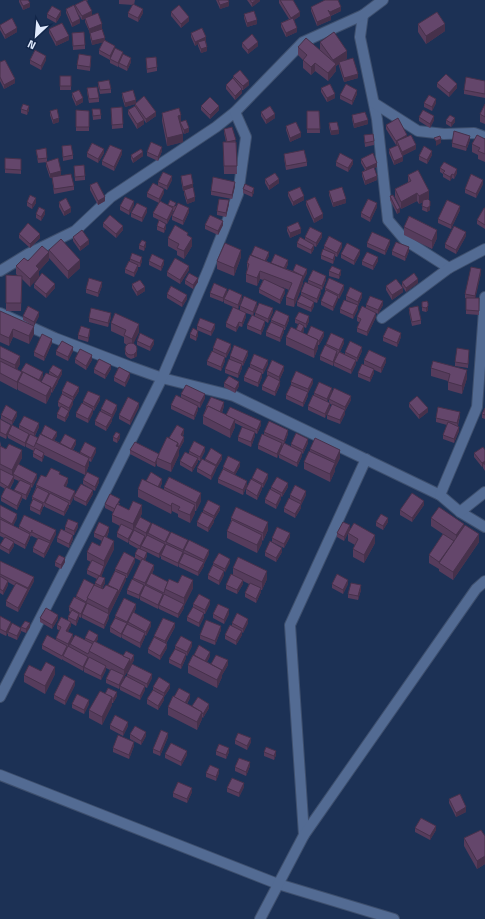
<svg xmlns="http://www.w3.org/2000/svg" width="485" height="919" font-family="'Titillium Web',sans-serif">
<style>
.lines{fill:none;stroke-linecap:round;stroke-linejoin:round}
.minor-casing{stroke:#3e4f6d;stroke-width:12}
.minor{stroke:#536b93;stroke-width:10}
.wall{fill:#563c5c;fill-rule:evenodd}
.shaded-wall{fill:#46314b}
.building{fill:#64466b;stroke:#46314b}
</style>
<rect width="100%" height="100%" fill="#1c3155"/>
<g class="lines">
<defs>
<g id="minor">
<polyline points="363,15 360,37 377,119 388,220 405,240 449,268"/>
<polyline points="374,103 418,131 444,134 474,133 485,137"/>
<polyline points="0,271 28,254 75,231 111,197 216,127 235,112 303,42 363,15 383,0"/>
<polyline points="0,313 55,338 131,367 162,378 234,396 440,495 460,512 485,527"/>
<polyline points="382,318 449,268 485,249"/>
<polyline points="440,495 477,407 485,297"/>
<polyline points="460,512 485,492"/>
<polyline points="0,697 102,498 162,378 208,270 238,194 246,137 235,112"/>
<polyline points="0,775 278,884 394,919"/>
<polyline points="304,835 290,625 366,459"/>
<polyline points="260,919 304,835 476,589 485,581"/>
</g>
</defs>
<use href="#minor" class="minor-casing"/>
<use href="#minor" class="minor"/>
</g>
<g class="wall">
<polygon points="19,0 28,0 30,7 23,10 19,2"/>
<polygon points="85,0 88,0 87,1 86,1 92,15 87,17 102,29 99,30 105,40 123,54 131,62 127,71 119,67 119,65 118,67 110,63 110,60 99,54 99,50 103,42 92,45 90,37 90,33 85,22 85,19 82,20 79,15 80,23 72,27 66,13 66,9 75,8 75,5"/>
<polygon points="119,0 135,0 134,5 143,13 138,22 128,17 128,13 133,5 119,4"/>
<polygon points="216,0 228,0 229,6 220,9"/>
<polygon points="247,0 260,0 260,1 252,7"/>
<polygon points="279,0 293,0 300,16 294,20 297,32 286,37 281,27 281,23 289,19 279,3"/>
<polygon points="311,7 341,11 331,16 331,20 317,26 311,11"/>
<polygon points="171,12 189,21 181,28 171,16"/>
<polygon points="47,14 61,15 56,23 47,18"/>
<polygon points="244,14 257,24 247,27 244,18"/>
<polygon points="418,24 445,31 426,44 418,32"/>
<polygon points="0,25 17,32 5,39 0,30"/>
<polygon points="49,29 69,40 56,46 49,33"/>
<polygon points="72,33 85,45 85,49 73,50"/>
<polygon points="191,33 206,41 207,51 201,53 198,46 198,44 195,46 191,37"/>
<polygon points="320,42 347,58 344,61 358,78 344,82 339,66 339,64 336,66 336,71 328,81 315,71 311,75 303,68 303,60 298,55 298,47 320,50"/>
<polygon points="242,43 258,46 248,54 242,47"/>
<polygon points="146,58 157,67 157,71 147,73"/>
<polygon points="30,60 46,60 41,70 30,64"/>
<polygon points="91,60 90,71 77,69 77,65"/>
<polygon points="0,62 15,83 4,89 0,81"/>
<rect x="60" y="76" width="11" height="14"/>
<polygon points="233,76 249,85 243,90 242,90 242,93 235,100 226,89 226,85 233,79"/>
<polygon points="485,81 485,98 464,94 464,90"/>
<polygon points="98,82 111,89 111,93 100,94 98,86"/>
<polygon points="437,83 457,88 449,97 437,87"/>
<polygon points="87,88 99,98 99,102 89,103 87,92"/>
<polygon points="321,88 335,98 327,102 321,92"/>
<polygon points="72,93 83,102 76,106 72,97"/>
<polygon points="122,93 136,103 156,116 146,123 144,120 144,124 137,129 128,114 128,110 135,106 135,104 125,107 122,97"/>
<polygon points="357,94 352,105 340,99 340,95"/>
<polygon points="424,103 436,103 432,111 424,107"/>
<polygon points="485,104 485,124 480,122 480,114"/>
<polygon points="201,106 219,110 210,119 201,110"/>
<polygon points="111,108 123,124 123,128 112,129"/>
<polygon points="21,109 29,110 27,115 21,113"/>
<polygon points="92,109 101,115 101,119 93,120"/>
<polygon points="76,110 89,111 89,131 76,131"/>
<polygon points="50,111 59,122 53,124 50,115"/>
<polygon points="307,111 319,111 320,133 307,133"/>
<polygon points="261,112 275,118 266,124 261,116"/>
<polygon points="162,113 181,122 189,132 184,134 181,128 183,142 167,146 162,121"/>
<polygon points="352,115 368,124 354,128 352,119"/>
<polygon points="419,117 434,120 430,128 419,121"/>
<polygon points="446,120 455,122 451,127 446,124"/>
<polygon points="329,123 339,134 331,135 329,127"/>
<polygon points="386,125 407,137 416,149 402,156 403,161 394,165 389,153 389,149 397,146 397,144 396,145 386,129"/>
<polygon points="286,126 301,137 290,142 286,130"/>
<polygon points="224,129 236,142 237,174 224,174 223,142 226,142 224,133"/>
<polygon points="364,135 374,141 374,145 365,147"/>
<polygon points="485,138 485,162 478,159 478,155 472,152 472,144 485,139"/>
<polygon points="470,140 466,151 452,147 452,143"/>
<polygon points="62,146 73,155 73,159 63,161"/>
<polygon points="36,150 47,158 47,162 61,175 55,177 74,186 74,190 54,194 52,178 50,178 46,166 46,162 47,162 38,163"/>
<polygon points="162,151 158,161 147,156 147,152"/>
<polygon points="87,153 104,153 98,163 87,157"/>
<polygon points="122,154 114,171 102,165 102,161"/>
<polygon points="284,154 307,162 307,166 286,170 284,158"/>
<polygon points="131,155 143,156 133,163 131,159"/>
<polygon points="432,155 427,164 419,160 419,156"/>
<polygon points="21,159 21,174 5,173 5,169"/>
<polygon points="361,159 377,167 374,168 377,180 365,185 362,176 362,172 365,170 361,163"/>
<polygon points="336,162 353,164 348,172 336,166"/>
<polygon points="74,166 85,176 85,180 75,181"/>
<polygon points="440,168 457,173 454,179 452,178 450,181 443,177 443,174 440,172"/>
<polygon points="408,175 429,199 427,200 430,205 430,210 427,212 422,210 423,202 419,204 417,201 401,209 395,197 395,189 408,183"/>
<polygon points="181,176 193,188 195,201 187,204 184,194 184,191 183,191 181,180"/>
<polygon points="265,179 279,183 269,190 265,183"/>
<polygon points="172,180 167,190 160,186 164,193 159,203 147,197 147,193 158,186 158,182"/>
<polygon points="483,184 476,198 465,193 465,189"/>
<polygon points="90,185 105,201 98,205 90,190"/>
<polygon points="235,186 232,199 211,195 211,191"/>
<polygon points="243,189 254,192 252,197 243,193"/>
<polygon points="329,191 346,203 333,207 329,195"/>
<polygon points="288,192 304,200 293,206 288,196"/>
<polygon points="390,196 400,212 397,214 390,200"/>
<polygon points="306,201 323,218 314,223 306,205"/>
<polygon points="27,202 36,203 32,209 27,206"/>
<polygon points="59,202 71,212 64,216 59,207"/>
<polygon points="229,204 226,217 217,215 217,211"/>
<polygon points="134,205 129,215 120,210 120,206"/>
<polygon points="168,205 176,206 189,212 183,225 172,220 172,216 174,211 173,211 173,212 167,224 153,217 153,213"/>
<polygon points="377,207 370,222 361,217 361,213"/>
<polygon points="485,208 485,229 477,224 477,220"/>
<polygon points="460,210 451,229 438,223 438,219"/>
<polygon points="147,212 142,222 131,217 131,213"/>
<polygon points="36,214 45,214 41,221 36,218"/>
<polygon points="103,223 123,230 116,238 103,227"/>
<polygon points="205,225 223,225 218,235 205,229"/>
<polygon points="157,226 166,228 164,233 157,230"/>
<polygon points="287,227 301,233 290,238 287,231"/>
<polygon points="404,227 437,238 432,249 404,235"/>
<polygon points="19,234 40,238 30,248 19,238"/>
<polygon points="466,236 456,254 445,248 445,244"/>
<polygon points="73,237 89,244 80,251 73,241"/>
<polygon points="305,237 322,237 316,247 314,246 314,249 311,254 297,247 297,243 305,240"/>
<polygon points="168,238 192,246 184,259 177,255 177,251 168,246"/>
<polygon points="367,243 390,244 385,255 367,247"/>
<polygon points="139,245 146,246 144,251 139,249"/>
<polygon points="324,246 342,247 337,257 335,256 335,258 333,264 321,259 321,255 324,250"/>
<polygon points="49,250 80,268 68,279 49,258"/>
<polygon points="392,251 409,251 405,261 392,255"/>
<polygon points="341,254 360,254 354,265 341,258"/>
<polygon points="251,256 269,256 266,261 271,263 288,264 286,269 293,271 307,273 303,281 303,283 294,307 286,305 286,297 289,290 282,287 285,293 280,304 259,293 259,289 263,280 260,279 257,286 246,282 246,274 247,271 247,263"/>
<polygon points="241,257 234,276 217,269 217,261"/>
<polygon points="130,259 142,261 140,267 138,267 138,269 134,277 125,273 125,269 130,262"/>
<polygon points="49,260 39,271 30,287 22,279 21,311 6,311 6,275 18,276 16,274 16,266 28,261"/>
<polygon points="149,261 164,264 161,271 149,265"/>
<polygon points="362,261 378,261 373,270 362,265"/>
<polygon points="189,270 180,284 167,276 167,272"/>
<polygon points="329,271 341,274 339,279 329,276"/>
<polygon points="481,273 475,298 479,298 479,315 466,314 466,298 468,298 465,298 465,294"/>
<polygon points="185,280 198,282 193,289 185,284"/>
<polygon points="308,280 326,280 322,290 321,289 321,293 317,303 314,302 314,306 311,312 297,306 297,302 301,295 301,292 308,284"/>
<polygon points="402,282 418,283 406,292 402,286"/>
<polygon points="34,284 55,288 46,298 34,288"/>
<polygon points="132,284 145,291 137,296 132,288"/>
<polygon points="102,286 98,297 86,293 86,289"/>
<polygon points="386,286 403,292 392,300 386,290"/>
<polygon points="325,288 344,289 339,299 338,298 333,311 321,305 321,301 325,292"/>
<polygon points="210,293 242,299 238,309 224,303 224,300 223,302 210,297"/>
<polygon points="167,294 187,299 182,307 167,298"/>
<polygon points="346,296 362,297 358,306 358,309 353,319 340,313 340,309 353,303 346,300"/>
<polygon points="422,302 428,310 426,312 422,311"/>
<polygon points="366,305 383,305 378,314 376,313 376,317 367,336 357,332 357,328 360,323 357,321 357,317 366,308"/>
<polygon points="240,306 257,306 253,315 255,316 255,313 273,312 268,323 265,321 265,325 261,335 247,329 247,325 252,315 246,313 246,317 242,327 239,326 236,332 226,327 226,323 240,310"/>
<polygon points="409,308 421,320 421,324 412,326 409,312"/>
<polygon points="0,311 34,334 29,344 13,337 9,346 0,342"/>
<polygon points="23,316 39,316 34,326 23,320"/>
<polygon points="111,317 108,327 89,322 89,318"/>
<polygon points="295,319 309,321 306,328 304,327 304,330 303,333 307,335 324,336 319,345 318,345 318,348 314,358 286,345 286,337 296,330 298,324 295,323"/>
<polygon points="271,320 289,320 285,330 284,330 284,332 280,342 266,336 266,332 271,322"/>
<polygon points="111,323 139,332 133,343 137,352 137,356 134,358 131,359 127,357 125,354 125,350 127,345 124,343 124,337 111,331"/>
<polygon points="197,326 215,328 211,336 197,330"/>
<polygon points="90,333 88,342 78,339 78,335"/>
<polygon points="190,334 198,335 196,341 190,338"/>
<polygon points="383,337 401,337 397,347 383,341"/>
<polygon points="137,341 154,344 150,351 137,345"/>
<polygon points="52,343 44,361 34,356 34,352"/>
<polygon points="344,343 340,352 345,354 345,352 362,351 357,362 356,361 356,364 351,374 334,366 334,362 333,366 320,360 320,356 326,346 326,344"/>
<polygon points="0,346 20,364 17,369 21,372 43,376 40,381 41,382 49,374 49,371 62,374 58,381 58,382 52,393 51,392 51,394 46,404 18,390 18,387 17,390 0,381"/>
<polygon points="213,348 231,348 226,358 225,357 225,361 221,371 207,365 207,361 213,352"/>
<polygon points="56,351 73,351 68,361 56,355"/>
<polygon points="469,354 468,368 455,366 455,362"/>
<polygon points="248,355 243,366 242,365 242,368 238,378 225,373 225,369 230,359 230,356"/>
<polygon points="75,359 92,360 86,370 75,363"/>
<polygon points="364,360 386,362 381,373 366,366 374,373 370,382 358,377 358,373 364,364"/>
<polygon points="250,364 268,364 263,374 262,374 262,377 258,387 244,381 244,377 250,368"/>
<polygon points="431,368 467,378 462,394 448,390 448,381 431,376"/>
<polygon points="94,369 111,369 105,379 94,373"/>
<polygon points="284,370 279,381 280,385 275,396 262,390 262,386 268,375 267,375 267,371"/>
<polygon points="114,377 130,377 125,387 114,381"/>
<polygon points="291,382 313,383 308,393 308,396 303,407 286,399 286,395 291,385"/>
<polygon points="224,383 239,386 235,393 224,387"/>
<polygon points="62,391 79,391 73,401 73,404 69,412 69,415 65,422 57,418 57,414 60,408 58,406 58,402 62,394"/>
<polygon points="332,392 327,402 329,403 329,399 351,400 345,411 345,414 340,424 327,419 327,415 332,405 330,404 330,407 325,418 308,410 308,406 314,396 314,393"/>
<polygon points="181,394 205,398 200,408 198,407 198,410 194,420 171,409 171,405 181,398"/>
<polygon points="100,400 94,411 93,410 93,413 88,423 76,417 76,413 83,403 83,401"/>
<polygon points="409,403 428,412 419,419 409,407"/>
<polygon points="224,406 222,413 226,415 261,425 257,434 255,433 255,436 251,447 238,441 238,437 245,428 235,423 235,427 230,438 203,424 203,416 206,408 206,407"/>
<polygon points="139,407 130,425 119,419 119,415"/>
<polygon points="485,408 485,419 482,418 482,414"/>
<polygon points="101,409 117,409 112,419 112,421 106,431 95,425 95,421 101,411"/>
<polygon points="1,415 17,416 12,425 1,419"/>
<polygon points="460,416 458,426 459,431 454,443 443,439 443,435 447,425 436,422 436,418"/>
<polygon points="0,419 11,428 19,429 19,425 39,427 35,436 38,438 57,436 54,440 60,443 76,444 73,450 80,453 80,452 96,452 91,462 89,461 89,465 85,475 44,455 42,462 33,457 33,453 34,451 26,447 26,444 25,447 8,438 8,435 6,439 0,436"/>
<polygon points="264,432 288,434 284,444 291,447 291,444 308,443 303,454 302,453 302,456 297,467 279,458 279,454 277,458 258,449 258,445 264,435"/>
<polygon points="184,433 183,436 184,441 179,450 179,455 171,472 157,466 157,463 155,467 130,454 130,450 159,454 169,438"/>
<polygon points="113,437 120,438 117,443 113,441"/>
<path d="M0 441 1 446 22 458 18 464 37 478 32 488 31 487V489L26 500 22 498V499L17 510 1 501V497L5 489 0 486ZM14 479 19 481 14 491 10 489 14 481Z"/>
<polygon points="310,449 340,458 335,468 335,471 330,482 304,469 304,462 310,451"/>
<polygon points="485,450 485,471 483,468 483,466 482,467 474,457 474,453"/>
<polygon points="189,451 205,451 200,461 198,460 198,462 192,472 180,465 180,461 189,454"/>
<polygon points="205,459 222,459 216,469 216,470 211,480 197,472 197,468 205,460"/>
<polygon points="240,466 235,475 247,485 243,495 218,483 218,479 223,470 223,467"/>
<polygon points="60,474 68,482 66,487 75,494 93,494 86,506 74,500 74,497 70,505 69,505 69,507 64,516 45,507 45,505 44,507 43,507 40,515 30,510 30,506 32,501 32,497 36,487 36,485 46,477"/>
<polygon points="252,478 268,478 263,488 262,487 262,489 257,500 246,494 246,489 252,480"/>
<polygon points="83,480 99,482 95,491 83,484"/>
<polygon points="146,481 162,483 160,488 164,490 164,487 201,501 196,511 195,511 195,513 190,523 178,517 178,514 172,511 171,514 138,497 138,489"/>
<polygon points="271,487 288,487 282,497 281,496 281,499 276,509 265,503 265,499 271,490"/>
<polygon points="290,495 306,495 301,505 301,508 295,518 284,512 284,508 290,498"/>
<polygon points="120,503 119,505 129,510 142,513 140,518 151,526 170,534 209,554 204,564 204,566 198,576 179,567 179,564 178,567 161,559 161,556 159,558 147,552 147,556 145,560 154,569 152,574 168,582 178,583 193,588 184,606 184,608 178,618 159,609 159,607 158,609 140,600 140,597 139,599 127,594 127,590 133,580 133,578 141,561 135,558 135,562 127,578 126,578 126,580 109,615 109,618 104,629 82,618 82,615 81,618 79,617 79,618 76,626 71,623 71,626 68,631 73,638 85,640 85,638 98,639 96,642 123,656 134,660 130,667 124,677 124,679 119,689 106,683 106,679 110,670 106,668 106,670 101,680 84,672 84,668 83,671 63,660 63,659 62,660 42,649 42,645 56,640 56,638 60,631 57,629 57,625 68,620 68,617 70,612 69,611 69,607 76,597 76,596 95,585 95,583 97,579 87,574 87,570 91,562 87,560 87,552 100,546 102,541 94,537 94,533 109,531 107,537 114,549 104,569 101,577 105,583 102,589 103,589 108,585 115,571 115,569 135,558 135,554 138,549 129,544 129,541 128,543 117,537 117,533 120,526 112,522 112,515 113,512 105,508 105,504"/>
<polygon points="0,505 17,518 13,526 19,528 19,526 56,534 50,546 50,545 50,547 44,558 33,552 33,548 38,539 32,536 32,535 31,537 30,536 30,538 25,549 14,543 14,546 9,554 0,549 0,545 4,538 0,536"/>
<polygon points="424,505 412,522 400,515 400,510"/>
<polygon points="203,510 220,510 214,520 214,522 208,532 197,526 197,522 203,512"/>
<polygon points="231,518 268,530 263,541 262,540 262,543 257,553 227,538 227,531 231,521"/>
<polygon points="431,518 464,527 479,542 453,580 439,571 439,569 429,563 429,555 443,534 431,526"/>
<polygon points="376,522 388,522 383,530 376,526"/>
<polygon points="65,527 78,527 74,535 73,535 73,539 69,548 57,542 57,538 65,530"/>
<polygon points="350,529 344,541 337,537 337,533"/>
<polygon points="348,533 375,543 364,563 353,557 353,549 355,545 348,541"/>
<polygon points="290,537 284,548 272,542 272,538"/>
<polygon points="265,552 282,552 276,562 265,556"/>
<polygon points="0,561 34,581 18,612 6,606 6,601 15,586 8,582 8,585 3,595 0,593"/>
<polygon points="55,562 65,562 61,569 55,566"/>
<polygon points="213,563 230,563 224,572 224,575 219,585 208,579 208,575 213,565"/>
<polygon points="233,568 267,579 262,590 261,590 261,592 256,603 245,597 245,593 249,584 243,581 243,584 237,594 226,589 226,585 233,575"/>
<polygon points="332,584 348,584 343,594 332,588"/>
<polygon points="361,590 358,600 348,598 348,594"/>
<polygon points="193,604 210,604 205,614 204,614 204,617 199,627 187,621 187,617 193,607"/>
<polygon points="136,608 134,613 151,626 146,636 145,635 145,637 140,648 122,638 122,636 121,638 110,632 110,627 115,618 115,616"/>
<polygon points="213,614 229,614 224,624 213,618"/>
<polygon points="0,616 21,632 17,640 8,636 8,633 6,636 0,633"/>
<polygon points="40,618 58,619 52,629 40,622"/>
<polygon points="232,623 248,623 243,633 242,632 242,635 236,645 225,639 225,635 232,626"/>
<polygon points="21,627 30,627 26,633 21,631"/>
<polygon points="175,627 166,644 167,648 160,660 148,653 148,649 154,637 154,636"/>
<polygon points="221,630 215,645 200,639 200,635"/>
<polygon points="175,646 192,646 187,656 186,655 186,658 181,669 169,663 169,659 175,649"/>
<polygon points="210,656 207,662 211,664 228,665 222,675 222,677 217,688 188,673 188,665"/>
<polygon points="55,674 45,694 24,682 24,675"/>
<polygon points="127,674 152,678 147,688 145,687 145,690 140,700 120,690 120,686 127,677"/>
<polygon points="75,685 65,705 54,699 54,695"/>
<polygon points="153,687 170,688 164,697 164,700 158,710 147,704 147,699 153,690"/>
<polygon points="105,694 117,696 113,703 112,703 112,705 102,725 89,718 89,710"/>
<polygon points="190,698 187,704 192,706 209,708 203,718 202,717 202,719 197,730 168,715 168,707"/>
<polygon points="72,704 89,704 84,714 72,708"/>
<polygon points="110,725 128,726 123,736 110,729"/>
<polygon points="130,734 146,736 141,745 130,739"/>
<polygon points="168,737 160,756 153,753 153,749"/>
<polygon points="235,740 251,742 247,750 235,744"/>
<polygon points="134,746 129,759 113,752 113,748"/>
<polygon points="216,751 229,752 226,759 216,755"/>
<polygon points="264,752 276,755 274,760 264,756"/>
<polygon points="165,754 187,755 181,766 165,758"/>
<polygon points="250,766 246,776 235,771 235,767"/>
<polygon points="206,773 219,773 216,781 206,777"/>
<polygon points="244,787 239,797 227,792 227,788"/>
<polygon points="192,792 187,803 173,797 173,793"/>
<polygon points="449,799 466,812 456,817 449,803"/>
<polygon points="415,828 436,830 430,840 415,832"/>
<polygon points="485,836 485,864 477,869 464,846 464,838"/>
</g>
<g class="shaded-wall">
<polygon points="256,0 260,0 260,1 252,7 252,3"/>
<polygon points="229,2 229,6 220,9 220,5"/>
<polygon points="30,3 30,7 23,10 23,6"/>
<polygon points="341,7 341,11 330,16 330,12"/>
<polygon points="143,9 143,13 138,22 138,18"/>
<polygon points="61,11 61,15 56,23 56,19"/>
<polygon points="92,11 92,15 82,20 82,16"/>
<polygon points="300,12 300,16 291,22 291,18"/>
<polygon points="331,16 331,20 317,26 317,22"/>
<polygon points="189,17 189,21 181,28 181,24"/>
<polygon points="80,19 80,23 72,27 72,23"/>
<polygon points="257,20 257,24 247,27 247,23"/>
<polygon points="102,24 102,29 89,33 89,29"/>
<polygon points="445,24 445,31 426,44 426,36"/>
<polygon points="17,28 17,32 5,39 5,35"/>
<polygon points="297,28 297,32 286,37 286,33"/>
<polygon points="69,36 69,40 56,46 56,42"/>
<polygon points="206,37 206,41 198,42 198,44 195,46 195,42"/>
<polygon points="105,38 105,42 92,45 92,41"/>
<polygon points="258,42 258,46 248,54 248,50"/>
<polygon points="115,46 115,50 110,59 110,60 110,56"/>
<polygon points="207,47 207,51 201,53 201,49"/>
<polygon points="347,51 347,58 340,63 339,62 339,64 336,66 336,71 328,81 328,73 333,67 333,60"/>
<polygon points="123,52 123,56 119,63 118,67 118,63"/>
<polygon points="46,56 46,60 41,70 41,66"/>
<polygon points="131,58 131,62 127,71 127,67"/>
<polygon points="315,63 315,71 311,75 311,67"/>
<polygon points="358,74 358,78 344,82 344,78"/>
<polygon points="15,79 15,83 4,89 4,85"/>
<polygon points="249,81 249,85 243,90 243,86"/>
<polygon points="457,84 457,88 449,97 449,93"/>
<polygon points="242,89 242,93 235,100 235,96"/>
<polygon points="357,90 357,94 352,105 352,101"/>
<polygon points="335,94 335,98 327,102 327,98"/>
<polygon points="83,98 83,102 76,106 76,102"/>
<polygon points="436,99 436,103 432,111 432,107"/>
<polygon points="136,100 136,104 125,107 125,103"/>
<polygon points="29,106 29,110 27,115 27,111"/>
<polygon points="219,106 219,110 210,119 210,115"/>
<polygon points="156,112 156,116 146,123 146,119"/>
<polygon points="275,114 275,118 266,124 266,120"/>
<polygon points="181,115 181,123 180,122 180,123 178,124 178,116"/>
<polygon points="434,116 434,120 430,128 430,124"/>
<polygon points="59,118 59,122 53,124 53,120"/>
<polygon points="455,118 455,122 451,127 451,123"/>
<polygon points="144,120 144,124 137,129 137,124"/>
<polygon points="368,120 368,124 354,128 354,124"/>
<polygon points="189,128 189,132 184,134 184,130"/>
<polygon points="339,130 339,134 331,135 331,131"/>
<polygon points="301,133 301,137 290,142 290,138"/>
<polygon points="183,134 183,142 167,146 167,138"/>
<polygon points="407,135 407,139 397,141 397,144 396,145 396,141"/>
<polygon points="470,136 470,140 466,151 466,147"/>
<polygon points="441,139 441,143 436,146 436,141"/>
<polygon points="416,145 416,149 402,156 402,152"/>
<polygon points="162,147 162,151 158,161 158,157"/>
<polygon points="104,149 104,153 98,163 98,159"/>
<polygon points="122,150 122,154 114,171 114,167"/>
<polygon points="432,151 432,155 427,164 427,160"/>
<polygon points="143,152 143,156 133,163 133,159"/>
<polygon points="403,157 403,161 394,165 394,161"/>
<polygon points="353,160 353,164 348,172 348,168"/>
<polygon points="377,163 377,167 366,172 366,168"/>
<polygon points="457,169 457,173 454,179 454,175"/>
<polygon points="61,171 61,175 50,178 50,174"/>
<polygon points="452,174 452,178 450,181 450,177"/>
<polygon points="172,176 172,180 167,190 167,186"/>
<polygon points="377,176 377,180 365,185 365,181"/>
<polygon points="279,179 279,183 269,190 269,186"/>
<polygon points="483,180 483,184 476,198 476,194"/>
<polygon points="235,182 235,186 232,199 232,195"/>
<polygon points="193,184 193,188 183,191 183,187"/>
<polygon points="254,188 254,192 252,197 252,193"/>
<polygon points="164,189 164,193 159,203 159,199"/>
<polygon points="429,191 429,199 419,204 419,196"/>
<polygon points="417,193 417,201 401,209 401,202"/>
<polygon points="304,196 304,200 293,206 293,202"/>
<polygon points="105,197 105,201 98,205 98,201"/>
<polygon points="195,197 195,201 187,204 187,200"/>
<polygon points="36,198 36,203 32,209 32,205"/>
<polygon points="346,199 346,203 333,207 333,203"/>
<polygon points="229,200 229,204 226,217 226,213"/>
<polygon points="134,201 134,205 129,215 129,211"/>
<polygon points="430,201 430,210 427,212 427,208"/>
<polygon points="377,203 377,207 370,222 370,218"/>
<polygon points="460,206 460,210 451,229 451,225"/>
<polygon points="71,208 71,212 64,216 64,212"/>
<polygon points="147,208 147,212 142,222 142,218"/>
<polygon points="173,208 173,212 167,224 167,220"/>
<polygon points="189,208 189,212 183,225 183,221"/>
<polygon points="400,208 400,212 397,214 397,210"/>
<polygon points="45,210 45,214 41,221 41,217"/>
<polygon points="323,214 323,218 314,223 314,219"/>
<polygon points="223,221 223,225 218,235 218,231"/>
<polygon points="166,224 166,228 164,233 164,229"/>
<polygon points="123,226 123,230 116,238 116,234"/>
<polygon points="301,229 301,233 290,238 290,233"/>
<polygon points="437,230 437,238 432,249 432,241"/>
<polygon points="466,232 466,236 456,254 456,250"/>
<polygon points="322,233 322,237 316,247 316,243"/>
<polygon points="40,234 40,238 30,248 30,244"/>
<polygon points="192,238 192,246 184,259 184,251"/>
<polygon points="89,240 89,244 80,251 80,247"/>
<polygon points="390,240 390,244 385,255 385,251"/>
<polygon points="146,242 146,246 144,251 144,247"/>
<polygon points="342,243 342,247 337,257 337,253"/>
<polygon points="314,245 314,249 311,254 311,250"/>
<polygon points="409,247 409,251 405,261 405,257"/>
<polygon points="241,250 241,257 234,276 234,268"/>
<polygon points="360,250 360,254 354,265 354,261"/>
<polygon points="49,252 49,260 39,271 39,277 30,287 30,279 36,266"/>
<polygon points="269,252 269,256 264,265 264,261"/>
<polygon points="335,254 335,258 333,264 333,260"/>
<polygon points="142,257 142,261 140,267 140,263"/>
<polygon points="378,257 378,261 373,270 373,266"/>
<polygon points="80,260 80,268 68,279 68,271"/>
<polygon points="164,260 164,264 161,271 161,267"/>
<polygon points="288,260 288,264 284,274 284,270"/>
<polygon points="138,265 138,269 134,277 134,273"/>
<polygon points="189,266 189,270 180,284 180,280"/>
<polygon points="307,269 307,273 303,281 303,283 294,307 294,300 303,276"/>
<polygon points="481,269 481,273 475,300 475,296"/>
<polygon points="341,270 341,274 339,279 339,275"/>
<polygon points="260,271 260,279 257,286 257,278"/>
<polygon points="326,276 326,280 322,290 322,286"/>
<polygon points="198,278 198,282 193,289 193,285"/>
<polygon points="418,279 418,283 406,292 406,288"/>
<polygon points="102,282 102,286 98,297 98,293"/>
<polygon points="55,284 55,288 46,298 46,294"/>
<polygon points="344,285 344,289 339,299 339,295"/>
<polygon points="145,287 145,291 137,296 137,292"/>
<polygon points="403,288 403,292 392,300 392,295"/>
<polygon points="227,289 227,293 223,302 223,298"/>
<polygon points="285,289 285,293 280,304 280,300"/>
<polygon points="321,289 321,293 317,303 317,299"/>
<polygon points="362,293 362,297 358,306 358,302"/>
<polygon points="187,295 187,299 182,307 182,303"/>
<polygon points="242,295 242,299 238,309 238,305"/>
<polygon points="338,296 338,300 333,311 333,307"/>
<polygon points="383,301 383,305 378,314 378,310"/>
<polygon points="257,302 257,306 253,316 253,312"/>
<polygon points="314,302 314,306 311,312 311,308"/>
<polygon points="358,305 358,309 353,319 353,315"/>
<polygon points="428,306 428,310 426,312 426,308"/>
<polygon points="273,308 273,312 268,323 268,319"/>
<polygon points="39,312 39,316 34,326 34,322"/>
<polygon points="111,313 111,317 108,327 108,323"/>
<polygon points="246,313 246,317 242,327 242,323"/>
<polygon points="376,313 376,317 367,336 367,332"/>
<polygon points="289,316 289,320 285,330 285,326"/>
<polygon points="309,316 309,321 306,328 306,324"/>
<polygon points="265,321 265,325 261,335 261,331"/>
<polygon points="239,322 239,326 236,332 236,328"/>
<polygon points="139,324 139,332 132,347 132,339"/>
<polygon points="215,324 215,328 211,336 211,332"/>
<polygon points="34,326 34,334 29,344 29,336"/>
<polygon points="304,326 304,330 300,338 300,334"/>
<polygon points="284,328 284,332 280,342 280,338"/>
<polygon points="13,329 13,337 9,346 9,338"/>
<polygon points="90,329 90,333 88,342 88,338"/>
<polygon points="198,331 198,335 196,341 196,337"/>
<polygon points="324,332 324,336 319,345 319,341"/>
<polygon points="401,333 401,337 397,347 397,343"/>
<polygon points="52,339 52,343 44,361 44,357"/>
<polygon points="344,339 344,343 339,354 339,350"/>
<polygon points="154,340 154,344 150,351 150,347"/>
<polygon points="318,340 318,348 314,358 314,350"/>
<polygon points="231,344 231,348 226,358 226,354"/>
<polygon points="73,347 73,351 68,361 68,357"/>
<polygon points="362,347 362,351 357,362 357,358"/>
<polygon points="137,348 137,356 134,358 134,354"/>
<polygon points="248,351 248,355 243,366 243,362"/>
<polygon points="337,351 337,355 333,366 333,362"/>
<polygon points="92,355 92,360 86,370 86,366"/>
<polygon points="20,356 20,364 15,373 15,365"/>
<polygon points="225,357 225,361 221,371 221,367"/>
<polygon points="386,358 386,362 381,373 381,368"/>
<polygon points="268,360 268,364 263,374 263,370"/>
<polygon points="356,360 356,364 351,374 351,370"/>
<polygon points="242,364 242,368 238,378 238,374"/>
<polygon points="111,365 111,369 105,379 105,375"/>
<polygon points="284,366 284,370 279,381 279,377"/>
<polygon points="374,369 374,373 370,382 370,378"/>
<polygon points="62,370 62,374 58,381 58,377"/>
<polygon points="467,370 467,378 462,394 462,386"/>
<polygon points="22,372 22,380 18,382 18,387 17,390 17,382"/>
<polygon points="43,372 43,376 39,385 39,381"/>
<polygon points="130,373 130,377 125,387 125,383"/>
<polygon points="262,373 262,377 258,387 258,383"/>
<polygon points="58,378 58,382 52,393 52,389"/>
<polygon points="313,379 313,383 308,393 308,389"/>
<polygon points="280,381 280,385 275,396 275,392"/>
<polygon points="239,382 239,386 235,393 235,389"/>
<polygon points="51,387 51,394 46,404 46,396"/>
<polygon points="79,387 79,391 73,401 73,397"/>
<polygon points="332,388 332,392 327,403 327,399"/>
<polygon points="308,392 308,396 303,407 303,403"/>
<polygon points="205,394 205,398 200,408 200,403"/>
<polygon points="100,396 100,400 94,411 94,407"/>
<polygon points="351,396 351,400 345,411 345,407"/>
<polygon points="73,400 73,404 69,412 69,415 65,422 65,418 69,411 69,408"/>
<polygon points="224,402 224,406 220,417 220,413"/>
<polygon points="139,403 139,407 130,425 130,421"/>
<polygon points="330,403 330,407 325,418 325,414"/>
<polygon points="117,405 117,409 112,419 112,421 106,431 106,427 112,417 112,415"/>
<polygon points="198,406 198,410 194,420 194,416"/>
<polygon points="428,408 428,412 419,419 419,415"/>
<polygon points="93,409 93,413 88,423 88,419"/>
<polygon points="345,410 345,414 340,424 340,420"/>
<polygon points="17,412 17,416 12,425 12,421"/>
<polygon points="460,412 460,416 457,427 457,423"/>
<polygon points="235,419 235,427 230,438 230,430"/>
<polygon points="261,421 261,425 257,434 257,430"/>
<polygon points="39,423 39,427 34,437 34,433"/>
<polygon points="11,425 11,429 6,439 6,435"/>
<polygon points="459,427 459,431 454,443 454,439"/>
<polygon points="184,429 184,433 181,439 181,435"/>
<polygon points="288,430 288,434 284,445 284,441"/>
<polygon points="57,432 57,436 51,446 51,442"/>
<polygon points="255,432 255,436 251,447 251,442"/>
<polygon points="29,434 29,438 25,447 25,443"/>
<polygon points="120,434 120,438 117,443 117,439"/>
<polygon points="184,437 184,441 179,450 179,455 171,472 171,464 176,446 178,443 179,447"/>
<polygon points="308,439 308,443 303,454 303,450"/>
<polygon points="76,440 76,444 70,454 70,450"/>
<polygon points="282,443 282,448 277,458 277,454"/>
<polygon points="205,447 205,451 200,461 200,457"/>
<polygon points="96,448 96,452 91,462 91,458"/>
<polygon points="22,450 22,458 12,478 12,470"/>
<polygon points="340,450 340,458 335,468 335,471 330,482 330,474 335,463 335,461"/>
<polygon points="302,452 302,456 297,467 297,463"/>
<polygon points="44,453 44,457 42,462 42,458"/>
<polygon points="222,455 222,459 216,469 216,465"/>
<polygon points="89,458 89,465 85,475 85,467"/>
<polygon points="198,458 198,462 192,472 192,468"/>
<polygon points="157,459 157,463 155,467 155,463"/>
<polygon points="485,461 485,465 483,464 483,466 482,467 482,463"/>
<polygon points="240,462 240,466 234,477 234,473"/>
<polygon points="216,466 216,470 211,480 211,476"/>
<polygon points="37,474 37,478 32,488 32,484"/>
<polygon points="268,474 268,478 263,488 263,484"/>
<polygon points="14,476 14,481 8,491 8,487"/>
<polygon points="68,478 68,482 64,490 64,486"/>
<polygon points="99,478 99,482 95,491 95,487"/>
<polygon points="162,479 162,483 157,493 157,488"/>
<polygon points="247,481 247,485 243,495 243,490"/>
<polygon points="288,483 288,487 282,497 282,493"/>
<polygon points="31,485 31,489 26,500 26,495"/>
<polygon points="262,485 262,489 257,500 257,496"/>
<polygon points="93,490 93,494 86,506 86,502"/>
<polygon points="75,491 75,495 74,496 74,497 70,505 70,501"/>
<polygon points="306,491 306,495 301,505 301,501"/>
<polygon points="201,493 201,501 196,511 196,503"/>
<polygon points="22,495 22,499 17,510 17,506"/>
<polygon points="281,495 281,499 276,509 276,505"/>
<polygon points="424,501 424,505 412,522 412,518"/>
<polygon points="69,503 69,507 64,516 64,512"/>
<polygon points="172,503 172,511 171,514 171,506"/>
<polygon points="43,504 43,508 40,515 40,511"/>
<polygon points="301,504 301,508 295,518 295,514"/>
<polygon points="142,505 142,513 135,528 135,527 133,532 133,524"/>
<polygon points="195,505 195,513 190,523 190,515"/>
<polygon points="220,506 220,510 214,520 214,516"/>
<polygon points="17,514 17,518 12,528 12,524"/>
<polygon points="214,518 214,522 208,532 208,528"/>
<polygon points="388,518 388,522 383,530 383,526"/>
<polygon points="268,522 268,530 263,541 263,533"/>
<polygon points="78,523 78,527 74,535 74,531"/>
<polygon points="151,523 151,527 146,537 146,533"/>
<polygon points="464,524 464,531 456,543 456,535"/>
<polygon points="350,525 350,529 344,541 344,537"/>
<polygon points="109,527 109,531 104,542 104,538"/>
<polygon points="56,530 56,534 50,546 50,541"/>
<polygon points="133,530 133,534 129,540 128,543 128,539"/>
<polygon points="290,533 290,537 284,548 284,544"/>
<polygon points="30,534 30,538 25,549 25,545"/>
<polygon points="479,534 479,542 453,580 453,572"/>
<polygon points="73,535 73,539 69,548 69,544"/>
<polygon points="262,535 262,543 257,553 257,545"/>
<polygon points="375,535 375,543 364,563 364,555"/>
<polygon points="145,536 145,540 141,546 141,547 140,550 140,546"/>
<polygon points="188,540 188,544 184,550 183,555 183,550"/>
<polygon points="114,541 114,549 104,569 104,561"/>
<polygon points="454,541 454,548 439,563 439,569 439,562"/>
<polygon points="14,542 14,546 9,554 9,550"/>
<polygon points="50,543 50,547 44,558 44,554"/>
<polygon points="165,544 165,548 159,558 159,554"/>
<polygon points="282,548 282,552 276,562 276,558"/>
<polygon points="209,550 209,554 204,564 204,560"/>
<polygon points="147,552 147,556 144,563 144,559"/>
<polygon points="183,552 183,556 179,563 178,567 178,563"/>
<polygon points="65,558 65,562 61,569 61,565"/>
<polygon points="135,558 135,562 127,578 127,574"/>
<polygon points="230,559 230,563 225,573 225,569"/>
<polygon points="204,562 204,566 198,576 198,572"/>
<polygon points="154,565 154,569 147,584 146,584 145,587 145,583"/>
<polygon points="104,566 104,570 100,580 100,576"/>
<polygon points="224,571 224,575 219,585 219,581"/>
<polygon points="267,571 267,579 262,590 262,582"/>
<polygon points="126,576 126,580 109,615 109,618 104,629 104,625 108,616 108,609 118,590"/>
<polygon points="34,577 34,581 28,592 28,588"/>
<polygon points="105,578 105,583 101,590 101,586"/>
<polygon points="193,580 193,588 184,606 184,598"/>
<polygon points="243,580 243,584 237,594 237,590"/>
<polygon points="348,580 348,584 343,594 343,590"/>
<polygon points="8,581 8,585 3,595 3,591"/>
<polygon points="144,585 144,589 139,599 139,595"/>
<polygon points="361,585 361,590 358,600 358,596"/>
<polygon points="261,588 261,592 256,603 256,599"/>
<polygon points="28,589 28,593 18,612 18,608"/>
<polygon points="163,594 163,598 159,605 158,609 158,605"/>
<polygon points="87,600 86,607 81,618 81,614"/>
<polygon points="210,600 210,604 205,614 205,610"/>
<polygon points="136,604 136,608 129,623 128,622 127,626 127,622"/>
<polygon points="184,604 184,608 178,618 178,614"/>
<polygon points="229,609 229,614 224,624 224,620"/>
<polygon points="204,613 204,617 199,627 199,623"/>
<polygon points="79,614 79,618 76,626 76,621"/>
<polygon points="58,615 58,619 52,629 52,625"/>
<polygon points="248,619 248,623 243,633 243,629"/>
<polygon points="11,622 11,626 6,636 6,632"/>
<polygon points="71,622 71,626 66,635 66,631"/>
<polygon points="151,622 151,626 146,636 146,632"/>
<polygon points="30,623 30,627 26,633 26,629"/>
<polygon points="127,623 127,627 122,634 121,638 121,634"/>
<polygon points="175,623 175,627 165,645 165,641"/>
<polygon points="221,626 221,630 215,645 215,641"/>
<polygon points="21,628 21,632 17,640 17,636"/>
<polygon points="242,631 242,635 236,645 236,641"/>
<polygon points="145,633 145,637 140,648 140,643"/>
<polygon points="73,634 73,638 68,648 68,644"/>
<polygon points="98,635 98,639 94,647 94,643"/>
<polygon points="192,642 192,646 187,656 187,652"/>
<polygon points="167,644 167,648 160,660 160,656"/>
<polygon points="210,652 210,656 205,666 205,662"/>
<polygon points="186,654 186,658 181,669 181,665"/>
<polygon points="134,655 134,660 130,667 130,663"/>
<polygon points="88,657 88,661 83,671 83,667"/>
<polygon points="130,659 130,667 124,677 124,670"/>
<polygon points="228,660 228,665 222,675 222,671"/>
<polygon points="106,666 106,670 101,680 101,676"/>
<polygon points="55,667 55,674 45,694 45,686"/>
<polygon points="222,670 222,677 217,688 217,680"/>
<polygon points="152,674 152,678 147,688 147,684"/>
<polygon points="124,675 124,679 119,689 119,685"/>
<polygon points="75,681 75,685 65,705 65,701"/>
<polygon points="170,684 170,688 164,697 164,693"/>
<polygon points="145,686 145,690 140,700 140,696"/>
<polygon points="117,692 117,696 113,703 113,699"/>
<polygon points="190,694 190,698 184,708 184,704"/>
<polygon points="164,696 164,700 158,710 158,706"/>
<polygon points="112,697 112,705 102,725 102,717"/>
<polygon points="89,700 89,704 84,714 84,710"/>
<polygon points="209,704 209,708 203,718 203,714"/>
<polygon points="202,712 202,719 197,730 197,722"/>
<polygon points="128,722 128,726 123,736 123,732"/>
<polygon points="146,732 146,736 141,745 141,741"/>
<polygon points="168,733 168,737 160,756 160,752"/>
<polygon points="251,738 251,742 247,750 247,746"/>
<polygon points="134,742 134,746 129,759 129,755"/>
<polygon points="229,748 229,752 226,759 226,755"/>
<polygon points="187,751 187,755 181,766 181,762"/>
<polygon points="276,751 276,755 274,760 274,756"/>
<polygon points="250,762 250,766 246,776 246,772"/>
<polygon points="219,769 219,773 216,781 216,777"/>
<polygon points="244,783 244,787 239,797 239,793"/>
<polygon points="192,788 192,792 187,803 187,799"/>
<polygon points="466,807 466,812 456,817 456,813"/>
<polygon points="436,826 436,830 430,840 430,836"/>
<polygon points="485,856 485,864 477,869 477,861"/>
</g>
<g class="building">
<polygon points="20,0 28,0 30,3 23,6"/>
<polygon points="85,0 86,0 92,11 82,16 75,5"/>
<polygon points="218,0 228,0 229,2 220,5"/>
<polygon points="250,0 256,0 252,3"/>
<polygon points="280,0 293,0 300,12 291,18"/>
<polygon points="325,0 338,0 341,7 330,12 328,10 331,16 317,22 311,7"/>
<polygon points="133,4 143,9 138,18 128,13"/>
<polygon points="74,5 80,19 72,23 66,9"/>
<polygon points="179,5 189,17 181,24 171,12"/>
<polygon points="52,6 61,11 56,19 47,14"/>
<polygon points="254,11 257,20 247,23 244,14"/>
<polygon points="437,12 445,24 426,36 418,24"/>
<polygon points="98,13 102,24 89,29 85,18"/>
<polygon points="12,18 17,28 5,35 0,26 0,25"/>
<polygon points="293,18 297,28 286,33 281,23"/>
<polygon points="62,23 69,36 56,42 49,29"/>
<polygon points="202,28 206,37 195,42 191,33"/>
<polygon points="102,29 105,38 92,41 90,33"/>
<polygon points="84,32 85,45 73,46 72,33"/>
<polygon points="334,32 347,51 333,60 320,42"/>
<polygon points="252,34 258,42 248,50 242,43"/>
<polygon points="306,38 336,64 328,73 315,63 311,67 303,60 307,55 298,47"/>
<polygon points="104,40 115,46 110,56 99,50"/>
<polygon points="205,40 207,47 201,49 198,42"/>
<polygon points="115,48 123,52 118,63 110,59"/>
<polygon points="35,50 46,56 41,66 30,60"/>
<polygon points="79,54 91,56 90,67 77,65"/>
<polygon points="123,54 131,58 127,67 119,63"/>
<polygon points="156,57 157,67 147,69 146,58"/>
<polygon points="353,58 358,74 344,78 339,62"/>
<polygon points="5,60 15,79 4,85 0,77 0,62"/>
<polygon points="240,70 249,81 243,86 233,76"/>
<polygon points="446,74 457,84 449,93 437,83"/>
<rect x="60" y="76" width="11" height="10"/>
<polygon points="466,77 485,81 485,94 464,90"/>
<polygon points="233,78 242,89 235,96 226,85"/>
<polygon points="109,80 111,89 100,90 98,82"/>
<polygon points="330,84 335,94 327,98 321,88"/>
<polygon points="346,84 357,90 352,101 340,95"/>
<polygon points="97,87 99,98 89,99 87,88"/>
<polygon points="79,90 83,98 76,102 72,93"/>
<polygon points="133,90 136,100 125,103 122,93"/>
<polygon points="429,95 436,99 432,107 424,103"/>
<polygon points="144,96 156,112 146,119 135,104"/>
<polygon points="210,97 219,106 210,115 201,106"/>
<polygon points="23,104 29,106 27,111 21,109"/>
<polygon points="485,104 485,117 480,114"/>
<polygon points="135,106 144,120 137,124 128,110"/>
<polygon points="270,106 275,114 266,120 261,112"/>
<polygon points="122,107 123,124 112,125 111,108"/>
<polygon points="179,108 181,115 178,116 183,134 167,138 162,113"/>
<polygon points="57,109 59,118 53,120 50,111"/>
<polygon points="92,109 100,109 101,115 93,116"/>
<polygon points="76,110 89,111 89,127 76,127"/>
<polygon points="423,110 434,116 430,124 419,117"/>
<polygon points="307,111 319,111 320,129 307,129"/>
<polygon points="365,112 368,120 354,124 352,115"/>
<polygon points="450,115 455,118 451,123 446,120"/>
<polygon points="398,118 407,135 396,141 386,125"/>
<polygon points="186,120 189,128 184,130 180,122"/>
<polygon points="296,122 301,133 290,138 286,126"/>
<polygon points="337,122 339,130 331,131 329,123"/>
<polygon points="232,127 236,140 227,142 224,129"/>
<polygon points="454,131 470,136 466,147 452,143"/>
<polygon points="373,134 374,141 365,143 364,135"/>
<polygon points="411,135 416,145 402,152 397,141"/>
<polygon points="477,135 485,139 485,138 485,154 478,151 480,148 472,144"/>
<polygon points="440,136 441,139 436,141 434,138"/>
<polygon points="151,142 162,147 158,157 147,152"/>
<polygon points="223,142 236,142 237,166 224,166"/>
<polygon points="92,143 104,149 98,159 87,153"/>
<polygon points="71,145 73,155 63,157 62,146"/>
<polygon points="110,145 122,150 114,167 102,161"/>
<polygon points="398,145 403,157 394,161 389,149"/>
<polygon points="424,146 432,151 427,160 419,156"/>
<polygon points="46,148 47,158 38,159 36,150"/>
<polygon points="141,149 143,152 133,159 131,155"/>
<polygon points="304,150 307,162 286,166 284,154"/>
<polygon points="340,153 353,160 348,168 336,162"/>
<polygon points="373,153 377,163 366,168 361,159"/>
<polygon points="5,158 21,159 21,170 5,169"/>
<polygon points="58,158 61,171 50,174 46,162"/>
<polygon points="444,162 457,169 454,175 452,174 450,177 443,173 445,171 440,168"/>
<polygon points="84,165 85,176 75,177 74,166"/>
<polygon points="374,167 377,176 365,181 362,172"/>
<polygon points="418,170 429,191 419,196 417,193 401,202 395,189 411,181 408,175"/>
<polygon points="163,172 172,176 167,186 158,182"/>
<polygon points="275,173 279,179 269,186 265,179"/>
<polygon points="71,174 74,186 54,189 52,177"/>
<polygon points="191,174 193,184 183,187 181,176"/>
<polygon points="471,174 483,180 476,194 465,189"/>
<polygon points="213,177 235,182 232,195 211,191"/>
<polygon points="97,182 105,197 98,201 90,185"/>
<polygon points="153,183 164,189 159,199 147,193"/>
<polygon points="245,184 254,188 252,193 243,189"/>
<polygon points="193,187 195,197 187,200 184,190"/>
<polygon points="300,187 304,196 293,202 288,192"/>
<polygon points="342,187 346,199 333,203 329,191"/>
<polygon points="30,195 36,198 32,205 27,202"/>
<polygon points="393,195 400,208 397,210 390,196"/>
<polygon points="125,197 134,201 129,211 120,206"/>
<polygon points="315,197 323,214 314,219 306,201"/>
<polygon points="66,198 71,208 64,212 59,202"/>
<polygon points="219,199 229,200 226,213 217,211"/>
<polygon points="368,199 377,203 370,218 361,213"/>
<polygon points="428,199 430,201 430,206 427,208 422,206 423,200"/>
<polygon points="170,200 176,203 174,207 168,205"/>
<polygon points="447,200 460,206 451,225 438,219"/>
<polygon points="160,201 173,208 167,220 153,213"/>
<polygon points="137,203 147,208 142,218 131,213"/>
<polygon points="178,203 189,208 183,221 172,216"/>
<polygon points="39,207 45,210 41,217 36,214"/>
<polygon points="484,208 485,208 485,225 477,220"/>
<polygon points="110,215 123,226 116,234 103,223"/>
<polygon points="210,215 223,221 218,231 205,225"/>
<polygon points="409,216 437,230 432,241 404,227"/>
<polygon points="159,220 166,224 164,229 157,226"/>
<polygon points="298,222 301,229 290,233 287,227"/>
<polygon points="28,223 40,234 30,244 19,234"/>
<polygon points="175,225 188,233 187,235 192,238 184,251 177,248 179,244 168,238"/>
<polygon points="454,226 466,232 456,250 445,244"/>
<polygon points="310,227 322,233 316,243 305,237"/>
<polygon points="82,230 89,240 80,247 73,237"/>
<polygon points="372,232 390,240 385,251 367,243"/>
<polygon points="329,236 342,243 337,253 324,246"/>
<polygon points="300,237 314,245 311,250 297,243"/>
<polygon points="61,239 80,260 68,271 49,250"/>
<polygon points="142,240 146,242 144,247 139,245"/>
<polygon points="396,242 409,247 405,257 392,251"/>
<polygon points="225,243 241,250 234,268 217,261"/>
<polygon points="347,243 360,250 354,261 341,254"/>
<polygon points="42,246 49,252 36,266 39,269 30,279 16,266 24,258 28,261"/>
<polygon points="255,246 269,252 265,261 251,255"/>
<polygon points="323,249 335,254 333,260 321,255"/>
<polygon points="367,252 378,257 373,266 362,261"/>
<polygon points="132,253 142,257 140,263 130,259"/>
<polygon points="152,254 164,260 161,267 149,261"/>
<polygon points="275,254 288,260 284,268 271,263"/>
<polygon points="250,255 303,276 294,300 286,297 292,283 260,271 257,278 246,274 249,264 247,263"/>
<polygon points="175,258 189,266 180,280 167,272"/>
<polygon points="129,261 138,265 134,273 125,269"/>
<polygon points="296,264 307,269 303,277 303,276 293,271"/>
<polygon points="332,266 341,270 339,275 329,271"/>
<polygon points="471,267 481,269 475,296 465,294"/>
<polygon points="313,270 326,276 322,286 308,280"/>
<polygon points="42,273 55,284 46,294 34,284"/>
<polygon points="189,273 198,278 193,285 185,280"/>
<polygon points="414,273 418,279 406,288 402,282"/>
<polygon points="6,275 22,276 21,303 6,303"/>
<polygon points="89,278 102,282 98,293 86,289"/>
<polygon points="329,278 344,285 339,295 325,288"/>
<polygon points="264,279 285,289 280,300 259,289"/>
<polygon points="396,279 403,288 392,295 386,286"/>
<polygon points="140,280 145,287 137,292 132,284"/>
<polygon points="305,282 321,289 317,299 301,292"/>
<polygon points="214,283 227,289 223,298 210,293"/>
<polygon points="171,286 187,295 182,303 167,294"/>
<polygon points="350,287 362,293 358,302 346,296"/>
<polygon points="229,289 242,295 238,305 224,299"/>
<polygon points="326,290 338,296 333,307 321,301"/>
<polygon points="301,295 314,302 311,308 297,302"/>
<polygon points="244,296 257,302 253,312 240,306"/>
<polygon points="370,296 383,301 378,310 366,305"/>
<polygon points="466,298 479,298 479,311 466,310"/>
<polygon points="344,300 358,305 353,315 340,309"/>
<polygon points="427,301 428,303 428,306 426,308 422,307 422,302"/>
<polygon points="259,303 273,308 268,319 255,313"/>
<polygon points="28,306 39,312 34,322 23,316"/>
<polygon points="362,306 376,313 367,332 357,328 361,319 357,317"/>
<polygon points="418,306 421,320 412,322 409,308"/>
<polygon points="233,307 246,313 242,323 239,322 236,328 226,323"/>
<polygon points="91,308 111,313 108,323 89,318"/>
<polygon points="276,310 289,316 285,326 271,320"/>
<polygon points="0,311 34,326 29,336 13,329 9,338 0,334"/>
<polygon points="299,312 309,316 306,324 295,319"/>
<polygon points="115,313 139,324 132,339 124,335 126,330 111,323"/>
<polygon points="252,315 265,321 261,331 247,325"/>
<polygon points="200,318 215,324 211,332 197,326"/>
<polygon points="271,322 284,328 280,338 266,332"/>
<polygon points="299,323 304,326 301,332 296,330"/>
<polygon points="81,326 90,329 88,338 78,335"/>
<polygon points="311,326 324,332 319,341 318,341 318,340 307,335"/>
<polygon points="291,327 318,340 314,350 286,337"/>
<polygon points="388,327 401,333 397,343 383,337"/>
<polygon points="193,328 198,331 196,337 190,334"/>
<polygon points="140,333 154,340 150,347 137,341"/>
<polygon points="331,333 344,339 339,350 326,344"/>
<polygon points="42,334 52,339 44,357 34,352"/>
<polygon points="217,338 231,344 226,354 213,348"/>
<polygon points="62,341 73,347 68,357 56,351"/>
<polygon points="350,341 362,347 357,358 345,352"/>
<circle cx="131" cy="349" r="6"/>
<polygon points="234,345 248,351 243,362 230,356"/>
<polygon points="325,345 337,351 333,362 320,356"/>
<polygon points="0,346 20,356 15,365 0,358"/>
<polygon points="457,348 469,350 468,364 455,362"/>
<polygon points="80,349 92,355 86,366 75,359"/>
<polygon points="369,350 386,358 381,368 364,360"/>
<polygon points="212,351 225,357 221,367 207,361"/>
<polygon points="339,352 356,360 351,370 334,362"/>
<polygon points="254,354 268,360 263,370 250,364"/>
<polygon points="99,359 111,365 105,375 94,369"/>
<polygon points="229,359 242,364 238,374 225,369"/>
<polygon points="272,360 284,366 279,377 267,371"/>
<polygon points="0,361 22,372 17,382 0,373"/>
<polygon points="433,361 467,370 462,386 448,382 450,374 431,368"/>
<polygon points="26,363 43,372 39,380 21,371"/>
<polygon points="362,364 374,369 370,378 358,373"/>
<polygon points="53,365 62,370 58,377 49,371"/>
<polygon points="119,367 130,373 125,383 114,377"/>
<polygon points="249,367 262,373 258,383 244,377"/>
<polygon points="296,371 313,379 308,389 291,382"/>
<polygon points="23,372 51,387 46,396 18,382"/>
<polygon points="46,373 58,378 52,389 51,388 51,387 41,382"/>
<polygon points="268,375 280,381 275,392 262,386"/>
<polygon points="229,376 239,382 235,389 224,383"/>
<polygon points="67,381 79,387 73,397 62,391"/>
<polygon points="319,382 332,388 327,399 314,393"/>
<polygon points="186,385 205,394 200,403 181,394"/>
<polygon points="291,385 308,392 303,403 286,395"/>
<polygon points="334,388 351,396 345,407 329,399"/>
<polygon points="88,391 100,396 94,407 83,401"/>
<polygon points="62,394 73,400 69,408 58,402"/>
<polygon points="176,395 198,406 194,416 171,405"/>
<polygon points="313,395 330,403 325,414 308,406"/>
<polygon points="417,396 428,408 419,415 409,403"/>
<polygon points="128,397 139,403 130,421 119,415"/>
<polygon points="211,397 224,402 220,412 208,406 207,407 206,407"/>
<polygon points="106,399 117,405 112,415 101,409"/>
<polygon points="82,403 93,409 88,419 76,413"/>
<polygon points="332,404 345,410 340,420 327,415"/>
<polygon points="6,405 17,412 12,421 1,415"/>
<polygon points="61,406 69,411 65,418 57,414"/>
<polygon points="208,406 235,419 230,430 203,416"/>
<polygon points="230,407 261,421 257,430 226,415"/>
<polygon points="438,407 460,412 457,423 436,418"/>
<polygon points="485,408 485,415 482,414"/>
<polygon points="100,411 112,417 106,427 95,421"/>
<polygon points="24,416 39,423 34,433 19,425"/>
<polygon points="0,419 11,425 6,435 0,432"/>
<polygon points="269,421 288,430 284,441 264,432"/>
<polygon points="448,422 459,427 454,439 443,435"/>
<polygon points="12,425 29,434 25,443 8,434"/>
<polygon points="45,425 57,432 52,440 41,434"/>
<polygon points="177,425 184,429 181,435 184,437 179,447 178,446 178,443 169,438"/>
<polygon points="242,427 255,432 251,442 238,437"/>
<polygon points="116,432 120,434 117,439 113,437"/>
<polygon points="296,433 308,439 303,450 291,444"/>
<polygon points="30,434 38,438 34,447 26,443"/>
<polygon points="40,434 89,458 85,467 36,443"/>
<polygon points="65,434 76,440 71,449 60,443"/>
<polygon points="262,434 282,443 277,454 258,445"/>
<polygon points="167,437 178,443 176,446 179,447 171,464 157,458"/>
<polygon points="315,438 340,450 335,461 310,449"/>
<polygon points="194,441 205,447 200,457 189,451"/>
<polygon points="85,442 96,448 91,458 80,452"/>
<polygon points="135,442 159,454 155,463 130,450"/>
<polygon points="284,443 302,452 297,463 279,454"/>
<polygon points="9,444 22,450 12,470 0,464 0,446 6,449"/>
<polygon points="483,447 485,450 485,461 482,463 474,453"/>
<polygon points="35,448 44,453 42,458 33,453"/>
<polygon points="211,448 222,455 216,465 205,459"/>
<polygon points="309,451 335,463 330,474 304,462"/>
<polygon points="185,452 198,458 192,468 180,461"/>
<polygon points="228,456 240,462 234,473 223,467"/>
<polygon points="202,459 216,466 211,476 197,468"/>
<polygon points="18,464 37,474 32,484 13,474"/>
<polygon points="51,468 60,472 59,474 68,478 64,486 75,491 70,501 36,485 41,475 46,477"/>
<polygon points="257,468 268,474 263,484 252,478"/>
<polygon points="0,469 14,476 8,487 0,482"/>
<polygon points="223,469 247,481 243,490 218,479"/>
<polygon points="87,472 99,478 95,487 83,480"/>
<polygon points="151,472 162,479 158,487 146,481"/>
<polygon points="169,477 201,493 196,503 164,487"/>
<polygon points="277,477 288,483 282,493 271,487"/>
<polygon points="142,479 195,505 190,515 178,510 180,507 172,503 171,506 138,489"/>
<polygon points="251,479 262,485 257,496 246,489"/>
<polygon points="20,480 31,485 26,495 14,490"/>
<polygon points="81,484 93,490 86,502 74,496"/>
<polygon points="295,485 306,491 301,501 290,495"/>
<polygon points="6,487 22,495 17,506 1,497"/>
<polygon points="37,487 49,493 44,503 32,497"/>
<polygon points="270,489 281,495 276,505 265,499"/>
<polygon points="50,493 69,503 64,512 45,503"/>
<polygon points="412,493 424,501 412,518 400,510"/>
<polygon points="110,494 120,499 115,509 105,504"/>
<polygon points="289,498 301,504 295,514 284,508"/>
<polygon points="33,499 43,504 40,511 30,506"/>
<polygon points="208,500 220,506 214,516 203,510"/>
<polygon points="133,501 142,505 133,524 112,515 117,504 129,510"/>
<polygon points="0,505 17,514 12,524 0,517"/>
<polygon points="236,507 268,522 263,533 231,518"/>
<polygon points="439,507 464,524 456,535 431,518"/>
<polygon points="202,512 214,518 208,528 197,522"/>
<polygon points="381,514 388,518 383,526 376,522"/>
<polygon points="24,515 56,530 50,541 32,532 32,530 31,533 19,526"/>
<polygon points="140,517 151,523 146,533 135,527"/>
<polygon points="0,519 30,534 25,545 0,532"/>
<polygon points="68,519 78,523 74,531 65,527"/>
<polygon points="232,520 262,535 257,545 227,531"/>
<polygon points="99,522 109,527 105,536 104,536 104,537 94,533"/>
<polygon points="343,522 350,525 344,537 337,533"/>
<polygon points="152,523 170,532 165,542 148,533"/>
<polygon points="354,523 375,535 364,555 353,549 358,539 348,533"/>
<polygon points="121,524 133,530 128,539 117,533"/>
<polygon points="465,525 479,534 453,572 439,563"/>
<polygon points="277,527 290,533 284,544 272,538"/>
<polygon points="61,529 73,535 69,544 57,538"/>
<polygon points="134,530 145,536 140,546 129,540"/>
<polygon points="171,532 188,540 183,550 166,542"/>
<polygon points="443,534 454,541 439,562 429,555"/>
<polygon points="147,535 165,544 159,554 141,546"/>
<polygon points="104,536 114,541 104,561 87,552 92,542 100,546"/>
<polygon points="5,537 14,542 9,550 0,545"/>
<polygon points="38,538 50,543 44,554 33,548"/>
<polygon points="189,540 209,550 204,560 184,550"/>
<polygon points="270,541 282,548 276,558 265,552"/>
<polygon points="166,544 183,552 178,563 161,555"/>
<polygon points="138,548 147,552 144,559 135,554"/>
<polygon points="124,552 135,558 127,574 115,569"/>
<polygon points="184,553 204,562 198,572 179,563"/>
<polygon points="219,553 230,559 225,569 213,563"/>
<polygon points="59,555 65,558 61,565 55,562"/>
<polygon points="238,557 267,571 262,582 233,568"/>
<polygon points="142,559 154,565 145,583 133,578"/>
<polygon points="92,560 104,566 100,576 87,570"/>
<polygon points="0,561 34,577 28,588 0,574"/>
<polygon points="213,565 224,571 219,581 208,575"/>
<polygon points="115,571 126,576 118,593 118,590 108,585"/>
<polygon points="151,573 168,582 165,589 164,593 146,584"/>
<polygon points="231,574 243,580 237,590 226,585"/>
<polygon points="337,574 348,580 343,590 332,584"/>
<polygon points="182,575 193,580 184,598 165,589 169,579 178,583"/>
<polygon points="0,576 8,581 3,591 0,589"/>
<polygon points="99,576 105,578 101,586 95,583"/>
<polygon points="84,579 95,585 94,585 86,602 76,596"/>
<polygon points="132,579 144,585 139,595 127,590"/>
<polygon points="16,583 28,589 18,608 6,601"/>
<polygon points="250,583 261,588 256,599 245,593"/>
<polygon points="351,583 361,585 358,596 348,594"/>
<polygon points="94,585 103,589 106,585 118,590 108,609 87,598"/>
<polygon points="145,585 163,594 158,605 140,596"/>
<polygon points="164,594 184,604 178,614 159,605"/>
<polygon points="199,594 210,600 205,610 193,604"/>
<polygon points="74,597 86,603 81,614 69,607"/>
<polygon points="124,598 136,604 127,622 115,616"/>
<polygon points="87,603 109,614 104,625 82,614"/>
<polygon points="218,604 229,609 224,620 213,614"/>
<polygon points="193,607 204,613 199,623 187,617"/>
<polygon points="46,608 58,615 52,625 40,618"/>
<polygon points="72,610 79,614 76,621 68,617"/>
<polygon points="133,612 151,622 146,632 128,622"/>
<polygon points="237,613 248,619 243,629 232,623"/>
<polygon points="0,616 11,622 6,632 0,629"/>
<polygon points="61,617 71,622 66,631 73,634 68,644 56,638 61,627 57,625"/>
<polygon points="115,618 127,623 121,634 110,627"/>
<polygon points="163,618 175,623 165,641 154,636"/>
<polygon points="206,620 221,626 215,641 200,635"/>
<polygon points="25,621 30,623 26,629 21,627"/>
<polygon points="12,623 21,628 17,636 8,632"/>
<polygon points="127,624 145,633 140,643 122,634"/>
<polygon points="230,625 242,631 236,641 225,635"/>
<polygon points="89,630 98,635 94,642 85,638"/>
<polygon points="47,635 67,646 62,656 42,645"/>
<polygon points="75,635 93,644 88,654 70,644"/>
<polygon points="181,636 192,642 187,652 175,646"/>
<polygon points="154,637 167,644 160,656 148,649"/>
<polygon points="94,641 130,659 124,670 89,651"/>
<polygon points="199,645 210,652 205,661 194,655"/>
<polygon points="68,646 88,657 83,667 63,656"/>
<polygon points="175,649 186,654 181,665 169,659"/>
<polygon points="126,651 134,655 130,663 130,659 123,656"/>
<polygon points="193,655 222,670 217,680 188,665"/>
<polygon points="216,655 228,660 222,671 222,670 211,664"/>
<polygon points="89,657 106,666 101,676 84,667"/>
<polygon points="46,662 55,667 45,686 24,675 29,665 41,671"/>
<polygon points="132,664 152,674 147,684 127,674"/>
<polygon points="111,669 124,675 119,685 106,679"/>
<polygon points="64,675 75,681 65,701 54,695"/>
<polygon points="126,676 145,686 140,696 120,686"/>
<polygon points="159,677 170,684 164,693 153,687"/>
<polygon points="108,688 117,692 113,699 112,699 112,697 105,694"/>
<polygon points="179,688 190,694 185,703 174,697"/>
<polygon points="153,690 164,696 158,706 147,699"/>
<polygon points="100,691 112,697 102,717 89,710"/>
<polygon points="77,694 89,700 84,710 72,704"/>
<polygon points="173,696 202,712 197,722 168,707"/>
<polygon points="198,697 209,704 203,714 202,713 202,712 192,706"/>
<polygon points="115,715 128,722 123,732 110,725"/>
<polygon points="135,726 146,732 141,741 130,734"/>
<polygon points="161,730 168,733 160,752 153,749"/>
<polygon points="238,733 251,738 247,746 235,740"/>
<polygon points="118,735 134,742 129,755 113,748"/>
<polygon points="171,743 187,751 181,762 165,754"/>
<polygon points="219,744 229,748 226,755 216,751"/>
<polygon points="266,747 276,751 274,756 264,752"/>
<polygon points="239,758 250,762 246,772 235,767"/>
<polygon points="210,765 219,769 216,777 206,773"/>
<polygon points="232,778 244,783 239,793 227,788"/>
<polygon points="178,782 192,788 187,799 173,793"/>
<polygon points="460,794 466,807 456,813 449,799"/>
<polygon points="421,818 436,826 430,836 415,828"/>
<polygon points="481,830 485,836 485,856 477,861 464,838"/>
</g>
<g transform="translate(36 36) rotate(206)" stroke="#13274a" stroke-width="3" paint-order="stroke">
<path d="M0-3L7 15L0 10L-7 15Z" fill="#dfeafd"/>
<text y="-6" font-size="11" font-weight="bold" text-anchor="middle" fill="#dfeafd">N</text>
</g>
</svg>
